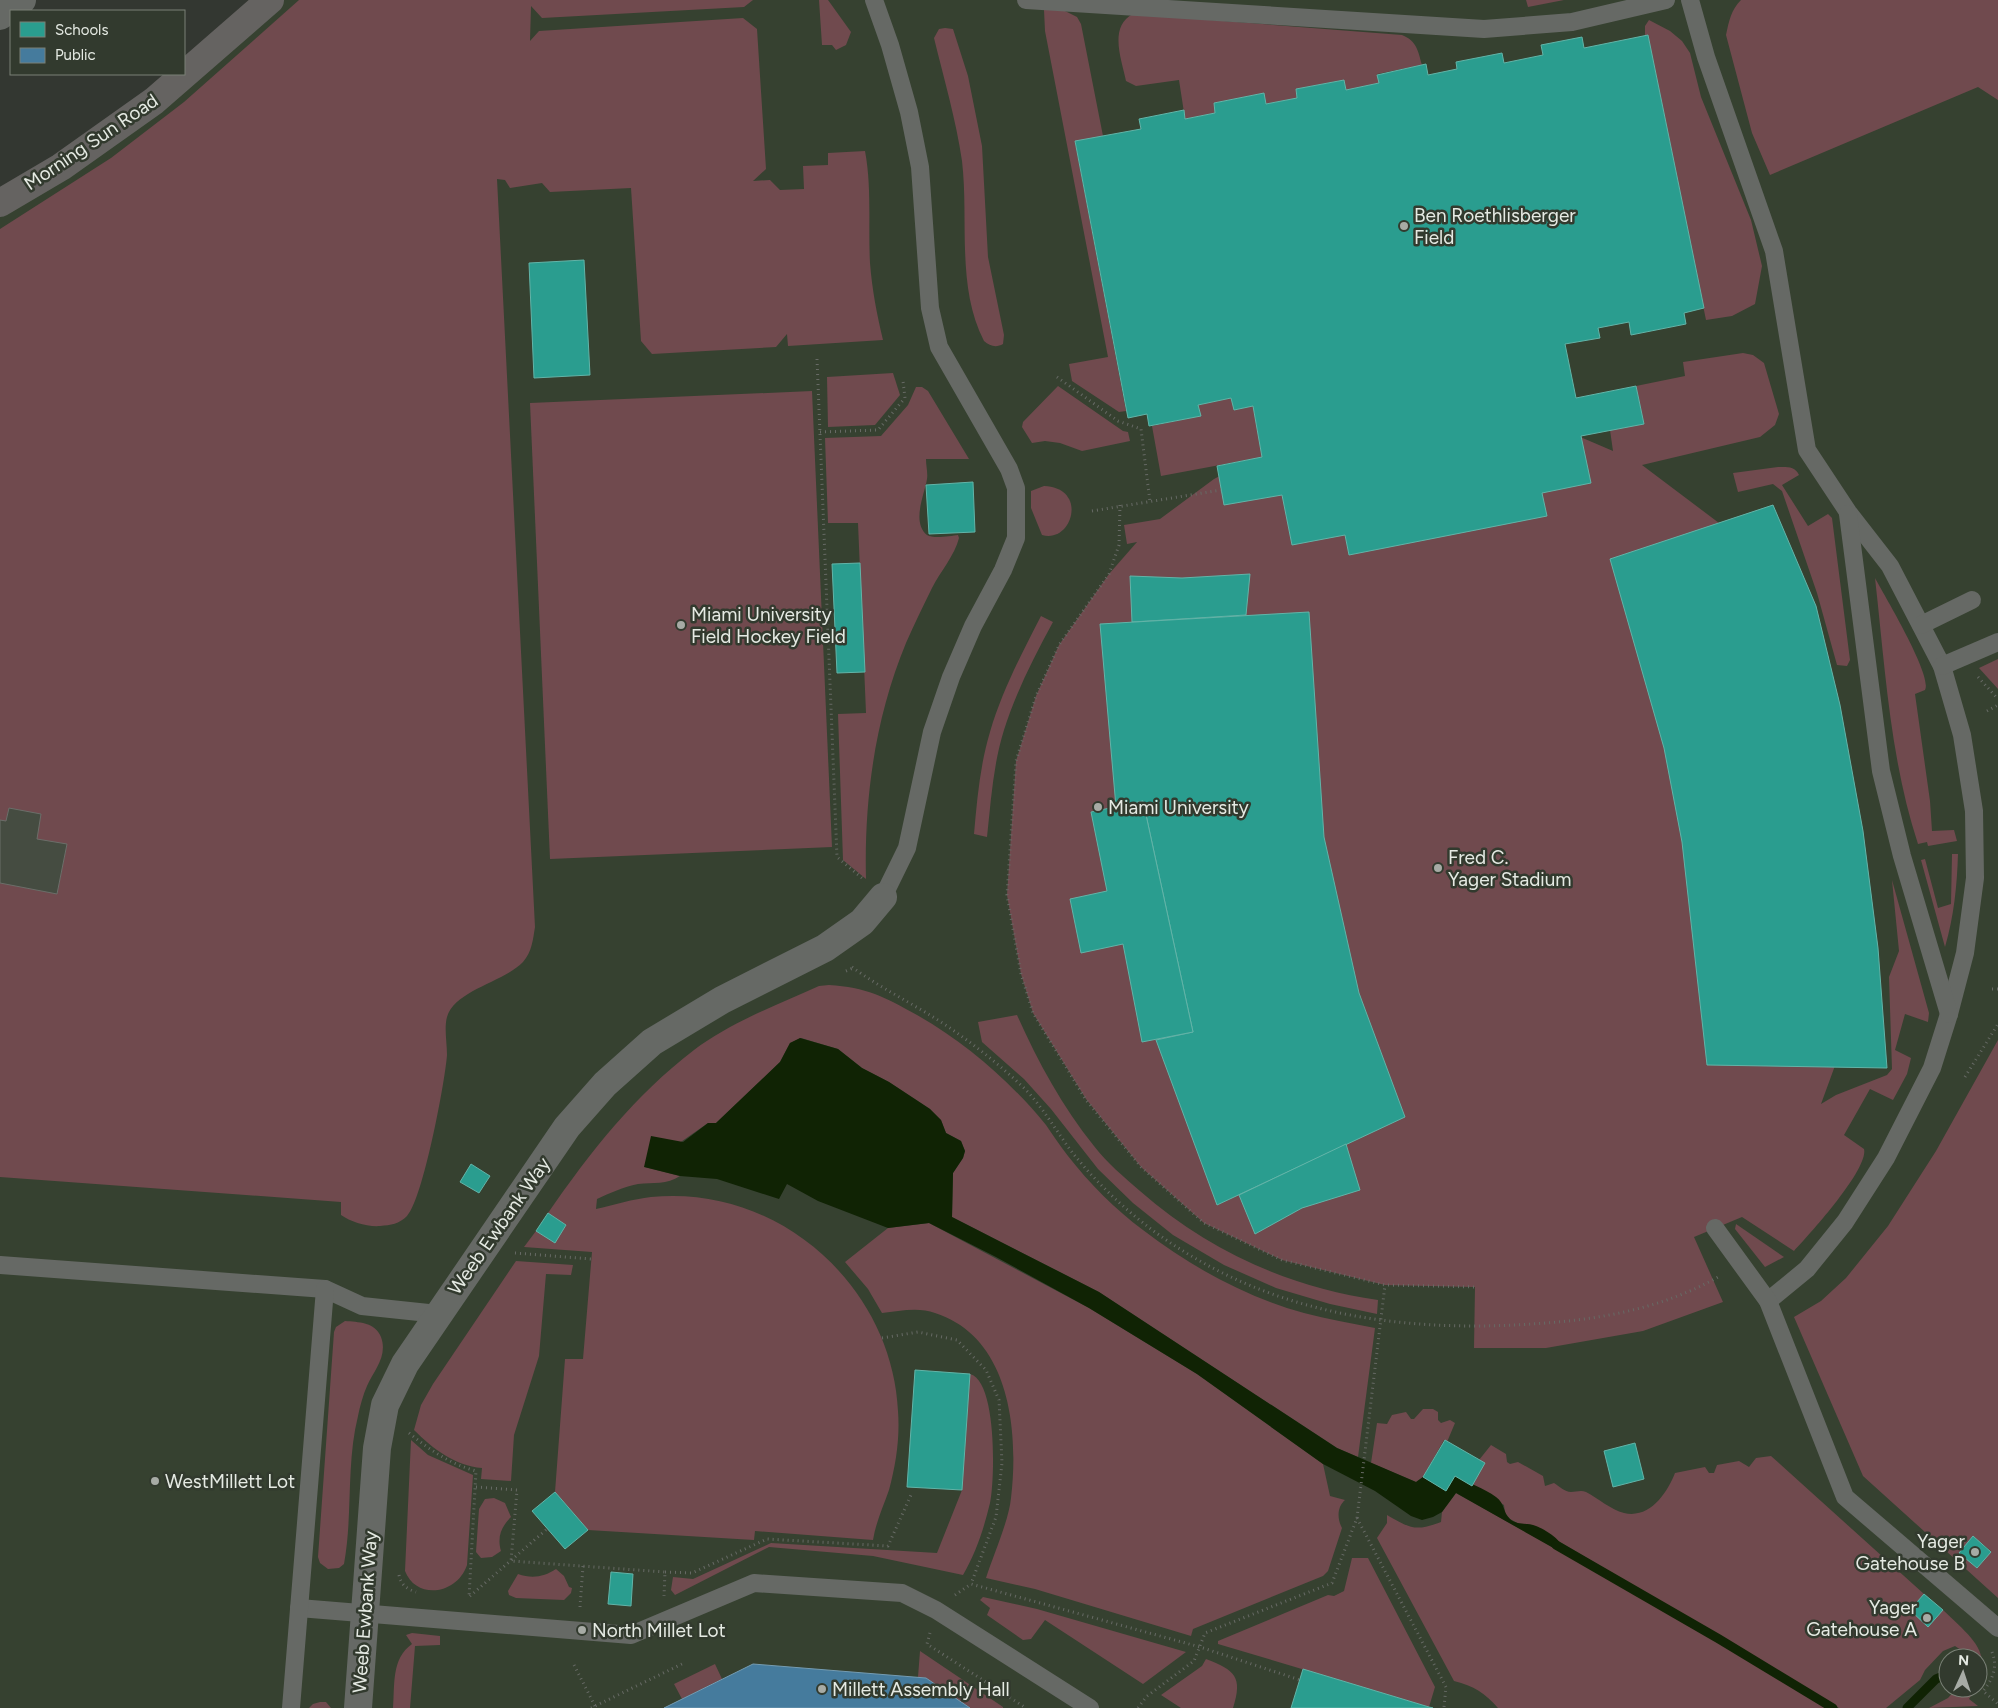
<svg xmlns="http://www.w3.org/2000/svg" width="1998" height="1708" font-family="Figtree,sans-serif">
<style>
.built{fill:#364130;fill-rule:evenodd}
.green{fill:#704a4e;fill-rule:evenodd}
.water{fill:#102304}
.schools{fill:#2a9d8f;stroke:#62b4a8}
.public{fill:#457b9d;stroke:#759cb2}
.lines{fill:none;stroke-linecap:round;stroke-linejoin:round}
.stream{stroke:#102304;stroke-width:9}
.building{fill:#454c41;stroke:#6b6e69}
.path{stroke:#676a65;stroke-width:3;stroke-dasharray:1 4;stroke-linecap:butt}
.service{stroke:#666965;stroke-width:18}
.minor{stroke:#666965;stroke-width:28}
.secondary{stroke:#656361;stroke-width:28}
.poi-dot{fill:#a7aba5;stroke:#323a2e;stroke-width:2}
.labels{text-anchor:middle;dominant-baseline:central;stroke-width:5;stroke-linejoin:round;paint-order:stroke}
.street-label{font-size:19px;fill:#e5eae3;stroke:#323a2e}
.poi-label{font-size:19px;fill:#e5eae3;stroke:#323a2e;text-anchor:start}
</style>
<rect width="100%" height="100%" fill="#333731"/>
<path class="built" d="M270 0H1998V1708H0V203ZM1948 1658H1978V1688H1948Z"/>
<g class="green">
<path d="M299 0H753L744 7 542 18 531 6 530 41 539 31 743 18 757 29 766 169 753 181 770 180 780 190 804 189 803 166 828 165V153L865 151C872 188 868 226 870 263 872 289 877 315 883 340L788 346 787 334 776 347 652 354 641 341 631 188 550 192 542 183 510 188 505 180 497 179 535 927C533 939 532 952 523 962 504 982 455 990 447 1017 444 1028 447 1043 447 1055 445 1082 423 1199 407 1216 399 1224 391 1225 380 1226 367 1227 351 1222 341 1215V1202L0 1177V229L111 158 184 102Z"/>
<polygon points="819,0 828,0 851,32 846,45 836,50 832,45 822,45"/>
<polygon points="1526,0 1564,0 1528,7"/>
<path d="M1741 0H1998V100L1978 87 1770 175 1752 133 1726 35C1729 21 1731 10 1741 0Z"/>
<polygon points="1061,9 1077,17 1081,24 1103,136 1075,142 1126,411 1119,412 1072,381 1069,364 1108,357 1045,31 1044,10"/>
<path d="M1133 14 1402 35C1417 41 1418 51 1422 65L1377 74 1379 83 1346 90 1343 80 1296 89 1297 98 1266 104 1263 94 1214 103 1215 113 1185 119 1179 80 1136 86 1126 81C1122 60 1108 27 1133 14Z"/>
<polygon points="1649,20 1670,31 1682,41 1690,53 1701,97 1751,220 1762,266 1755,304 1732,316 1706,320 1648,35 1645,35 1645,26"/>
<path d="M945 28 953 29 968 76 982 146 988 257 1004 335 1003 344C996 348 990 346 984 341 956 286 969 221 962 161 956 120 944 79 934 38L939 29Z"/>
<path d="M1743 353 1753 355 1764 363 1779 414 1775 425 1760 437 1642 465 1719 523 1773 505 1816 606 1840 705 1863 831 1878 948 1821 1104 1836 1095 1887 1075 1892 1069 1889 977 1899 951 1892 880 1929 1013 1928 1022 1905 1014 1895 1050 1911 1058 1907 1074 1893 1100 1870 1089 1844 1135 1864 1149C1869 1169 1809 1235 1794 1251L1742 1217 1694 1237 1723 1302 1643 1331 1546 1348H1474L1475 1287 1385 1285 1282 1260 1204 1223 1141 1167 1086 1099 1033 1013 1021 974 1007 895 1016 761 1036 696 1059 645 1109 574 1137 542 1127 544 1124 525 1160 519 1214 479 1252 459 1161 476 1152 426 1200 416 1198 405 1231 398 1234 410 1253 406 1262 454 1557 427 1613 451 1610 430 1644 424 1636 386 1685 376 1683 362Z"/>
<polygon points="893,373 900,395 875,425 828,427 827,377"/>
<polygon points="1058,386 1123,431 1128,432 1130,441 1082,451 1060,443 1045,441 1032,443 1022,427 1023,422"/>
<path d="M916 387H922L928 391 969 459H926C926 466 928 473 927 479 925 493 911 522 927 535 933 539 951 536 958 535L959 538C955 555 940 572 932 588 923 606 914 625 906 643 875 718 864 799 866 879L843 860 838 714 866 713 858 523H828L825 438 881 436 908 405Z"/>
<polygon points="812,391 832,847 550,859 530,403"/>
<path d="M1778 467C1787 467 1795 466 1799 475L1782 485 1808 526 1828 514 1832 518 1850 660 1847 666 1837 665 1817 593 1782 491 1773 484 1738 492 1733 473Z"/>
<path d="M1044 486C1089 488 1072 544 1042 535L1031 508V491Z"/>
<path d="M1875 578C1884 595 1933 676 1925 690L1915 694 1930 801 1932 831 1954 830 1957 841 1928 846 1927 842 1918 844C1890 759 1885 666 1875 578Z"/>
<path d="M1041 616 1053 622C1034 657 1016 692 1004 730 993 765 991 801 987 837L974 834C977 800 980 765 990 732 1002 691 1022 653 1041 616Z"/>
<polygon points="1998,659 1998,689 1979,668"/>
<path d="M1952 854H1958C1957 886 1954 916 1945 947L1921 860 1925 859 1938 908 1951 904Z"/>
<path d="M829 985C866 987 885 997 917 1015 966 1043 1010 1081 1046 1125 1053 1135 1060 1146 1068 1156 1089 1183 1116 1210 1143 1230 1191 1267 1246 1297 1304 1313 1327 1319 1351 1323 1375 1328L1358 1457 1337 1448 1099 1292 952 1217 953 1173 963 1158 965 1151 961 1141 946 1133 941 1120 930 1109 889 1082 862 1068 838 1049 801 1038 790 1043 780 1062 716 1123H708L645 1167 680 1176C667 1185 653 1182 638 1184 623 1187 610 1193 597 1199L596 1209C614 1205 633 1199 651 1197 778 1184 892 1286 898 1411 900 1438 896 1464 889 1490 883 1507 876 1522 873 1540L755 1531 754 1540 588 1530 555 1492 565 1359H583L592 1252 524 1247 536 1231 555 1242 566 1225 548 1213C591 1151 634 1096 694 1050 731 1022 777 1005 819 986Z"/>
<path d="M1017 1015C1038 1062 1062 1106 1094 1146 1107 1163 1124 1177 1140 1191 1208 1251 1289 1287 1378 1300L1377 1314 1330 1304 1276 1288 1224 1265 1173 1235 1133 1203 1098 1169 1051 1109 1024 1079 982 1042 978 1022Z"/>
<path d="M1998 1040V1598L1863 1476 1794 1317 1821 1301 1846 1278 1888 1226 1936 1151ZM1973 1536 1991 1551 1977 1568 1959 1553Z"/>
<path d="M929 1223 1089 1308 1197 1374 1323 1464 1330 1496 1345 1500C1337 1507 1337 1519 1342 1528L1328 1571 1323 1576 1193 1629 1191 1636 1035 1589 986 1578C993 1556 1009 1520 1011 1498 1019 1431 1010 1337 935 1313 919 1307 899 1311 882 1313L868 1289 845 1262 888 1228Z"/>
<polygon points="1736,1224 1784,1257 1765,1267 1735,1229"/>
<path d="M516 1261 573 1265 571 1275 546 1274 539 1356 514 1435 511 1481 481 1479 482 1468C455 1466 432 1448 414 1430L421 1405 433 1384Z"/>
<path d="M345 1321C358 1322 375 1322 381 1337 388 1356 374 1370 367 1386 363 1395 360 1406 358 1416 346 1464 353 1515 344 1564L339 1568 328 1569 320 1563 318 1557 334 1332 336 1327Z"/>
<path d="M970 1374C997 1381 995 1479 990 1503 984 1528 976 1553 963 1575L873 1556 769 1547 675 1595 671 1590 673 1577 693 1579 771 1543 937 1553 962 1490Z"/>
<polygon points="1423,1409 1433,1409 1438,1412 1438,1420 1441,1423 1450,1420 1455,1423 1447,1442 1444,1440 1423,1477 1416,1482 1371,1463 1377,1423 1387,1424 1392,1415 1406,1412 1411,1419 1414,1419"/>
<path d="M411 1440 428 1455 473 1475 467 1565C457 1595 416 1600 405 1571Z"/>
<path d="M1491 1445 1506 1454 1507 1462 1510 1464 1518 1462 1543 1476 1545 1486 1554 1483C1559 1486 1565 1492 1571 1492 1576 1492 1581 1490 1586 1492 1598 1498 1611 1510 1624 1513 1650 1519 1667 1493 1675 1473L1705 1467 1709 1473H1714L1717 1465 1739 1461 1749 1467 1756 1458 1771 1456 1924 1594 1910 1610 1928 1626 1943 1610C1975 1641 1998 1655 1969 1699L1978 1706 1929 1708 1948 1698 1957 1688H1978V1658H1973L1955 1646 1943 1651 1925 1670 1920 1680 1886 1708H1839L1560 1542 1527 1524H1519L1510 1519 1505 1513 1504 1505 1472 1486 1479 1460Z"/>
<path d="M1456 1493 1690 1624 1828 1708H1498C1485 1693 1474 1686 1454 1681L1377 1538 1387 1523V1515C1410 1528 1415 1532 1441 1522L1442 1512Z"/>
<path d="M485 1499 494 1498 505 1503 511 1517C501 1527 497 1537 501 1551L492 1557 481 1558 476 1552 479 1509Z"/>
<polygon points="1352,1558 1368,1558 1435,1687 1429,1707 1218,1644 1218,1641 1328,1595 1334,1596 1344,1591"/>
<path d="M556 1569 564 1576 569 1587 572 1588 571 1593 564 1600 516 1598 509 1595 508 1591 518 1574C532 1579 544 1577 556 1569Z"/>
<polygon points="983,1597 1037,1609 1186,1652 1143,1684 1045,1620 1031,1639 1023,1640 987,1615 990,1608 980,1600"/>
<path d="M412 1633 440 1636V1645L415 1646 410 1708H393C395 1685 391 1659 412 1644L406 1635Z"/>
<polygon points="920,1651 1003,1707 1003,1708 970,1708 926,1678 918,1677"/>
<path d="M1206 1659C1235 1670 1243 1677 1233 1708H1181L1161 1695 1202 1666Z"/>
<polygon points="715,1664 722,1679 682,1699 674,1684"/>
<polygon points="320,1702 326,1702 331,1708 309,1708 313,1704"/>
</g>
<path class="water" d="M800 1038 838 1049 862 1068 889 1082 930 1109 941 1120 946 1133 961 1141 965 1151 963 1158 953 1173 952 1217 1099 1292 1337 1448 1416 1482 1423 1477 1446 1491 1455 1476C1468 1483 1484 1488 1496 1497 1505 1503 1503 1513 1510 1519 1518 1526 1527 1522 1536 1526 1546 1530 1566 1542 1564 1554L1456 1493 1442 1512 1433 1517 1422 1520 1411 1516 1375 1491 1323 1464 1197 1374 1089 1308 996 1257 929 1223 888 1228 818 1201 787 1184 779 1199 717 1179 680 1176 644 1167 651 1136 683 1142 708 1123H716L780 1062 790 1043Z"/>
<g class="schools">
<polygon points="1648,35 1704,308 1684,313 1686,324 1631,335 1629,322 1598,328 1600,338 1565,344 1576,398 1636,386 1644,424 1581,436 1591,483 1542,493 1547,516 1349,555 1345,535 1292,545 1282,495 1224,505 1217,466 1262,457 1253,406 1234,410 1231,398 1198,405 1201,416 1149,426 1147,414 1128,418 1075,141 1141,129 1139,119 1184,110 1185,119 1215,113 1214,103 1264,93 1266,104 1297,98 1296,89 1344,80 1346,90 1379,83 1377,75 1426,64 1428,75 1457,69 1456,62 1502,53 1504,63 1543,55 1541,45 1582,37 1584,48"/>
<polygon points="584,260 590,375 534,378 529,263"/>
<polygon points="973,482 975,532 929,534 926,485"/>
<polygon points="1773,505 1816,606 1840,705 1863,831 1878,948 1887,1068 1707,1065 1682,842 1664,748 1610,559"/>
<polygon points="860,563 865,672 837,673 832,564"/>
<polygon points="1250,574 1246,615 1132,622 1130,576 1182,578"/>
<polygon points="1309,612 1324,837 1359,993 1405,1117 1217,1205 1156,1040 1193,1032 1143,801 1116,807 1100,624"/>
<polygon points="1143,801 1193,1032 1142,1042 1123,944 1081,953 1070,899 1107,891 1091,812"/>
<polygon points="1346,1144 1360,1190 1302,1208 1255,1234 1239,1195"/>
<polygon points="471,1164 490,1176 479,1193 460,1182"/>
<polygon points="548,1213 566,1225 555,1243 536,1231"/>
<polygon points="915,1370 970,1374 962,1490 907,1487"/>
<polygon points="1445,1440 1485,1463 1472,1486 1455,1476 1446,1491 1423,1477"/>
<polygon points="1635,1443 1644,1479 1613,1487 1604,1451"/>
<polygon points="555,1492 588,1530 565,1549 532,1511"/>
<polygon points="1973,1536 1991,1552 1977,1568 1959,1553"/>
<polygon points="611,1572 633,1574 631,1606 608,1604"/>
<polygon points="1924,1594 1943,1610 1928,1627 1910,1610"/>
<polygon points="1303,1669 1429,1707 1433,1708 1291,1708"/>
</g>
<polygon class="public" points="753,1664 926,1678 970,1708 664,1708"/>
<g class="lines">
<g class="stream">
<polyline points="1556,1545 1719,1639 1833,1708"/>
<polyline points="1907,1708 1936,1679 1948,1674"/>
</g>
</g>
<polygon class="building" points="9,808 41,814 37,839 67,844 57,894 0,883 0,820 6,821"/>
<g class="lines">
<g class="path">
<polyline points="817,359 837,857 862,878"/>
<polyline points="1057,377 1118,421 1141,429 1150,502"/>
<polyline points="820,432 878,430 905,398 903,381"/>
<polyline points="1120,505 1119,545 1109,574 1059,645 1036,696 1016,761 1007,895 1021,974 1033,1013 1086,1100 1141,1167 1204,1223 1282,1260 1385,1285 1475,1287"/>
<polyline points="1092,511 1221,490"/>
<polyline points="1978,677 1998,699"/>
<polyline points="1987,711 1998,705"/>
<path d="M852 967C883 990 918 1006 950 1028 976 1046 1001 1066 1024 1088 1043 1107 1056 1131 1072 1152 1094 1180 1122 1207 1151 1229 1263 1313 1396 1333 1532 1324 1598 1320 1662 1309 1720 1276"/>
<polyline points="846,971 853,968"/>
<polyline points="1992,989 1998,989"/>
<polyline points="1965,1077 1998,1024"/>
<polyline points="515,1253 591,1259"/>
<polyline points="882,1338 918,1332 957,1340 986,1370 999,1400 1002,1463 996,1517 971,1584"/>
<path d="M409 1433C430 1450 450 1464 476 1471L469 1597 547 1529"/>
<polyline points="476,1487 517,1490 511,1561 665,1572 664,1596"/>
<polyline points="1357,1518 1446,1687 1444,1707 1446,1708"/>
<polyline points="665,1572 692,1573 767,1539 888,1546 911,1495"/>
<path d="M399 1575C401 1585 407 1589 416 1592"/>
<polyline points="955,1595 971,1584 1200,1647 1300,1680"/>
<polyline points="580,1607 583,1566"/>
<polyline points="930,1633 927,1644 1026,1708"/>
<path d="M1992 1652C1998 1667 1993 1679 1983 1691L1998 1704"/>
<polyline points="574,1665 595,1706"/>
<polyline points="591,1708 684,1663"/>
<polyline points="1138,1708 1146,1697 1194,1661 1205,1633 1332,1583 1357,1518 1385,1285"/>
</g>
<g class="service">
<polyline points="874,0 890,45 909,112 920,167 930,308 939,347 1009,469 1016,488 1016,538 1003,570 973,626 951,677 932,732 907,848 883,897"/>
<polyline points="1026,0 1484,29 1572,22 1666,0"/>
<polyline points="1690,0 1706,57 1774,251 1807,450 1848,512 1890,566 1942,666 1962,735 1974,811 1975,878 1965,953 1949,1014 1932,1068 1886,1158 1845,1222 1807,1269 1768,1301"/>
<polyline points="1848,514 1881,771 1902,856 1949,1014"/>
<polyline points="1921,625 1972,600"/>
<polyline points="1942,666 1998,642"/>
<polyline points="1715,1228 1768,1301 1845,1497 1998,1628"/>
<polyline points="0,1265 325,1289 362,1306 438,1314"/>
<polyline points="299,1608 631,1635 754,1583 902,1593 936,1610 1090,1708"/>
<polyline points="291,1708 325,1289"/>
</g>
<g class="minor">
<polyline points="0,16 22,0"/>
<polyline points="358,1708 377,1448 385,1405 405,1364 567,1127 605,1084 652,1042 722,1000 825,948 862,922 883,897"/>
</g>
<polyline class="secondary" points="0,203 61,167 154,101 270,0"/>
</g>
<g class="poi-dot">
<circle cx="1404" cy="226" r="5"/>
<circle cx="681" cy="625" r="5"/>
<circle cx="1098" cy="807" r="5"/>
<circle cx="1438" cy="868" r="5"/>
<circle cx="155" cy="1481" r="5"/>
<circle cx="1975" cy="1552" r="5"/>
<circle cx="1927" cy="1618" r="5"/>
<circle cx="582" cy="1630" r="5"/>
<circle cx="822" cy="1689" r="5"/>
</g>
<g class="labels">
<g class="street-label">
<text transform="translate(91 142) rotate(-34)">Morning Sun Road</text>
<text transform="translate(499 1226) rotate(-55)">Weeb Ewbank Way</text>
<text transform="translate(365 1612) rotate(-86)">Weeb Ewbank Way</text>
</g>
<g class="poi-label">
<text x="1414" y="215">Ben Roethlisberger<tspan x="1414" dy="22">Field</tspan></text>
<text x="691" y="614">Miami University<tspan x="691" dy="22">Field Hockey Field</tspan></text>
<text x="1108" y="807">Miami University</text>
<text x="1448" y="857">Fred C.<tspan x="1448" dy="22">Yager Stadium</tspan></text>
<text x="165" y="1481">WestMillett Lot</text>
<text x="1965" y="1541" text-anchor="end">Yager<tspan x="1965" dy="22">Gatehouse B</tspan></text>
<text x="1917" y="1607" text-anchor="end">Yager<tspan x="1917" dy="22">Gatehouse A</tspan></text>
<text x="592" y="1630">North Millet Lot</text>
<text x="832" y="1689">Millett Assembly Hall</text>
</g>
</g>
<rect x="10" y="10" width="175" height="65" fill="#323a2e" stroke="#7a8076"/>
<rect x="20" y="22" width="25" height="15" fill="#2a9d8f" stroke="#7a8076"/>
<text x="55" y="35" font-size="15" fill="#e5eae3">Schools</text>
<rect x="20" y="48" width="25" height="15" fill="#457b9d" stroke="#7a8076"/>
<text x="55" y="60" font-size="15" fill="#e5eae3">Public</text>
<g transform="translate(1963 1673) rotate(3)"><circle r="24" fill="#323a2e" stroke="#7a8076"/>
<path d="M0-4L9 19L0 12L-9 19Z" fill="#a7aba5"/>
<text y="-8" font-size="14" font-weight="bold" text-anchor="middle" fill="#e5eae3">N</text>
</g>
</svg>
